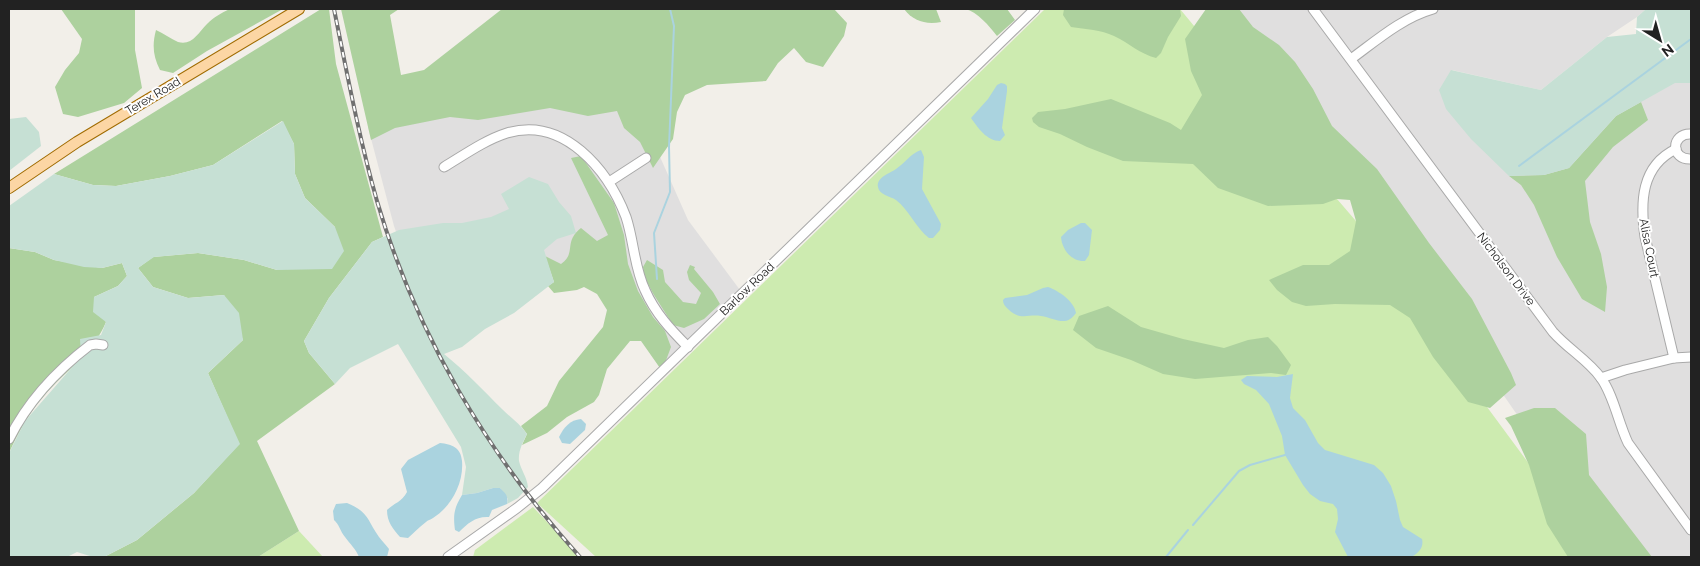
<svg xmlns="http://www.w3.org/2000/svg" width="1700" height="566" font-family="Raleway,sans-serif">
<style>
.residential{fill:#e0dfdf}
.grass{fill:#cdebb0}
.forest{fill:#add19e}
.wetland{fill:#c6e0d4}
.water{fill:#aad3df}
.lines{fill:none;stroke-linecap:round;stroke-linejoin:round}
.stream{stroke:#aad3df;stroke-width:2}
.minor-casing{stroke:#a9a9a9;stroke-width:11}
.major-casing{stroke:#a06b00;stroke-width:12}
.minor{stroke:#fff;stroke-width:9}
.major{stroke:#fcd6a4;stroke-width:10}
.rail-casing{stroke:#707070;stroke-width:4}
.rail{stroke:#fff;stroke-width:2;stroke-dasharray:5.5;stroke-linecap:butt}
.labels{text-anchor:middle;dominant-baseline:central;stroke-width:4;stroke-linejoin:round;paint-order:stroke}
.street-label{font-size:12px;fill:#222;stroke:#fff}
</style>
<rect width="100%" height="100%" fill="#f2efe9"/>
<g class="residential">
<polygon points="1222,9 1646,9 1637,17 1607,37 1541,90 1452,70 1512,160 1691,62 1691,557 1616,557 1397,242"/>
<polygon points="577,13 657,150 688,220 740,290 660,368 583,253 439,338 407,263 394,226 368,127"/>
</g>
<g class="grass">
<polygon points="1045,9 1180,9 1337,199 1448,328 1473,388 1598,557 596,557 537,503"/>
<polygon points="533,507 580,557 473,557 475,550"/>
<polygon points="299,531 323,557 258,557"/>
</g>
<g class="forest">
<polygon points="61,9 135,9 135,50 142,88 124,103 78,117 63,114 55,87 65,70 79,53 82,39"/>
<path d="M230 9H283L207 51 173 73 160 70C153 56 152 45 156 30 163 33 171 39 178 42 192 46 198 33 207 24 214 17 221 13 230 9Z"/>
<polygon points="321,9 329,9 336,64 383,237 372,242 329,298 304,341 309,353 335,384 257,441 299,531 258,557 104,557 137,540 194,493 239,444 208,373 243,340 224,295 188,298 153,287 138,268 153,257 198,253 244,260 277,270 335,227 305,198 295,174 294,144 282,121 213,165 170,176 116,186 93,185 54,174"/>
<polygon points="341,9 399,9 390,15 401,75 424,70 502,9 834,9 847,23 844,36 823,67 806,62 794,48 778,63 766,81 707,85 685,95 677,112 673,139 653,168 640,142 624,128 617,111 588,116 550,108 478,120 450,117 395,128 371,140"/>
<path d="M904 9H936L941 22C926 25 913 21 904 9Z"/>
<path d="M965 9H1007L1015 20 997 36C989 26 978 12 965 9Z"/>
<path d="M1064 9H1180L1181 16 1168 37 1161 53 1156 58C1140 54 1129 43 1114 36 1101 30 1086 29 1071 27L1063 15Z"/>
<polygon points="1206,9 1239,9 1253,27 1279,45 1295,62 1313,89 1332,126 1377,169 1429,243 1472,299 1511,373 1516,385 1490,408 1468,402 1433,357 1410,318 1390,305 1335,304 1306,306 1292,302 1277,290 1269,280 1303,265 1329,265 1350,251 1356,221 1350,200 1337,199 1323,204 1268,206 1218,188 1193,164 1123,161 1087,147 1060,134 1039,127 1033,122 1032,118 1038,112 1065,109 1111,99 1170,123 1181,130 1202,95 1191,71 1185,39"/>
<polygon points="1641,102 1648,120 1613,147 1585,181 1590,222 1601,254 1607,287 1605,312 1582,299 1557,257 1534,205 1521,185 1509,176 1544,175 1569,168 1616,116"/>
<path d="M581 156 614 203 624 235 628 264 638 291 653 317 665 331 671 347 665 363 660 368 641 341H630L607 369 599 395 594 402 567 417 547 433 522 445 527 434 521 426 547 406 559 381 603 327 607 310 597 294 584 287 577 290 554 293 548 286 554 282 545 256 561 264C577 253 563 242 581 228L597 241 608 235 571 158Z"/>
<path d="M9 248 35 252 54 260 102 268 122 263 127 276 118 286 94 297 106 322C94 352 64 372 44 396 29 413 18 433 9 453Z"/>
<polygon points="647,260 663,270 665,282 683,302 696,304 701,293 689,280 687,272 690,265 695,267 694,269 713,292 720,304 704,319 684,328 673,325 654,295 644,277 643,267"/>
<polygon points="1108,306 1141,327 1183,339 1224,348 1248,340 1268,337 1277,346 1291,365 1286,375 1271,373 1195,379 1163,374 1131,360 1096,348 1073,330 1079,316"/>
<polygon points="1534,408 1555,408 1586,434 1589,475 1652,557 1568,557 1547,524 1529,465 1511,426 1505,418"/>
</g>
<g class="wetland">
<polygon points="1646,9 1691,9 1691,83 1675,83 1616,116 1569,168 1544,175 1509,176 1471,139 1446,109 1439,90 1451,70 1541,90 1607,37 1636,34 1637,17"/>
<polygon points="26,117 39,132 41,146 9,171 9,119"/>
<polygon points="283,121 294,144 295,174 305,198 335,227 344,251 332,269 277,270 244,260 198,253 154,257 138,268 153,287 188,298 224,295 239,313 243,340 208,373 240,444 194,493 137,540 104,557 93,557 77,552 67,557 9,557 9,453 25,421 81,357 80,339 101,335 106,322 93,312 94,297 118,286 127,276 122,263 102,268 84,267 54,260 35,252 9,248 9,206 54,174 93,185 116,186 170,176 213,165"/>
<path d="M529 177 548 184 559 202 571 216 576 233 557 239 544 250 554 282 514 313 485 329 462 347 444 354C465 371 483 390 502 409 510 417 520 424 527 434 523 442 518 451 519 461 521 470 527 477 528 487L518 498 507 504 508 499 500 488H493L477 493 462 495 466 467 461 447 398 344 350 368 335 384 309 353 304 341 329 298 372 242 399 230 443 223H462L491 217 509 209 501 194Z"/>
</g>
<g class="water">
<path d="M1001 83 1005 84 1007 86V91L1002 128 1005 135 1000 141C987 141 978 128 971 118L988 99 997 85Z"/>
<path d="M921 150 924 157 922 189 941 224 940 230 933 238H929C916 228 909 210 896 200 890 196 879 195 878 187 876 177 891 173 896 169 905 163 911 153 921 150Z"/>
<path d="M1081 223H1085L1092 230 1089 255 1085 261C1072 262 1062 250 1061 237L1068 230Z"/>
<path d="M1048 287C1059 291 1074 301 1076 313 1066 328 1055 318 1041 316 1027 314 1020 321 1008 309 1005 306 1003 304 1003 300L1005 298 1027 295 1043 288Z"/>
<path d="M1293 374 1290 398 1293 408 1305 420 1318 443 1325 450 1374 465 1383 473 1391 486 1396 501 1400 520 1403 527 1422 539C1424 547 1419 553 1411 557 1406 559 1358 557 1348 557L1335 532 1338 519 1337 509 1333 504 1320 501 1310 494 1303 485 1285 455 1282 436 1269 404 1256 390 1244 384 1241 380 1247 376 1277 377Z"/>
<path d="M581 419 586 424 585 430 570 444 562 443 559 437C564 427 570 420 581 419Z"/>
<path d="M440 443C452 444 461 448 462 461 464 483 451 507 433 518 430 520 428 520 426 522 419 527 414 533 408 538L400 537C393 529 387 522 387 510 394 503 402 502 407 492L401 469 408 460Z"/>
<path d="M493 488H500C505 493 509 496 507 504L492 510 489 517C476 516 468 523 459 532L455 530C453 515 454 508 462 495L477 493Z"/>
<path d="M347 503C369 512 367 520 379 537 382 541 386 545 389 549L387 557H359C356 549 350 544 345 537 340 531 339 524 334 520L333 511 336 504Z"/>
</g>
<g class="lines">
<g class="stream">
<polyline points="1519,166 1691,39"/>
<polyline points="657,279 654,233 670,192 669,147 674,26 670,9"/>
<polyline points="1193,525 1239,471 1250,465 1285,455"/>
<polyline points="1166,557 1188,530"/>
</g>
<defs>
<g id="minor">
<path d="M1313 9 1553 332C1568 349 1588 360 1601 378 1614 396 1618 422 1628 443L1691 530"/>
<path d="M1351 59C1377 40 1402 18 1433 9"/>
<path d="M1691 134C1671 133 1670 160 1691 159"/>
<path d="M444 167C464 155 485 140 507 133 564 116 608 170 626 217 634 241 634 267 645 290 655 313 671 330 688 347"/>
<polyline points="609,182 646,158"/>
<path d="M1674 358 1645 237C1640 202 1641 166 1676 149"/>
<polyline points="1601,378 1625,370 1674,358 1691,357"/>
<path d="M9 439C28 401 56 371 90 345L96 344 103 345"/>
<polyline points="448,557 517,508 542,488 1035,9"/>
</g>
<polyline id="major" points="9,188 77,142 299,9"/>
</defs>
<use href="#minor" class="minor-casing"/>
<use href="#major" class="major-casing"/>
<use href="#minor" class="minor"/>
<use href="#major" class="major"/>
<defs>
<path id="rail" d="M334 9C347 73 359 138 377 201 416 334 488 455 580 557"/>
</defs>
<use href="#rail" class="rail-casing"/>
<use href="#rail" class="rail"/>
</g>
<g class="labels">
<g class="street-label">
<text transform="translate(153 96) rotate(-31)">Terex Road</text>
<text transform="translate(1649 248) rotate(79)">Alisa Court</text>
<text transform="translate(1506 269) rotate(53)">Nicholson Drive</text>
<text transform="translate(747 289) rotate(-44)">Barlow Road</text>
</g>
</g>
<rect width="1700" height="566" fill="none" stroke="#222222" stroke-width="20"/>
<g transform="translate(1660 40) rotate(143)" stroke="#ffffff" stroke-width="4" paint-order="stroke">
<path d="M0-4L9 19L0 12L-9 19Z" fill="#222222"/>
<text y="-8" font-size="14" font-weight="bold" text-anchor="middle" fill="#222222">N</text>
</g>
</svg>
